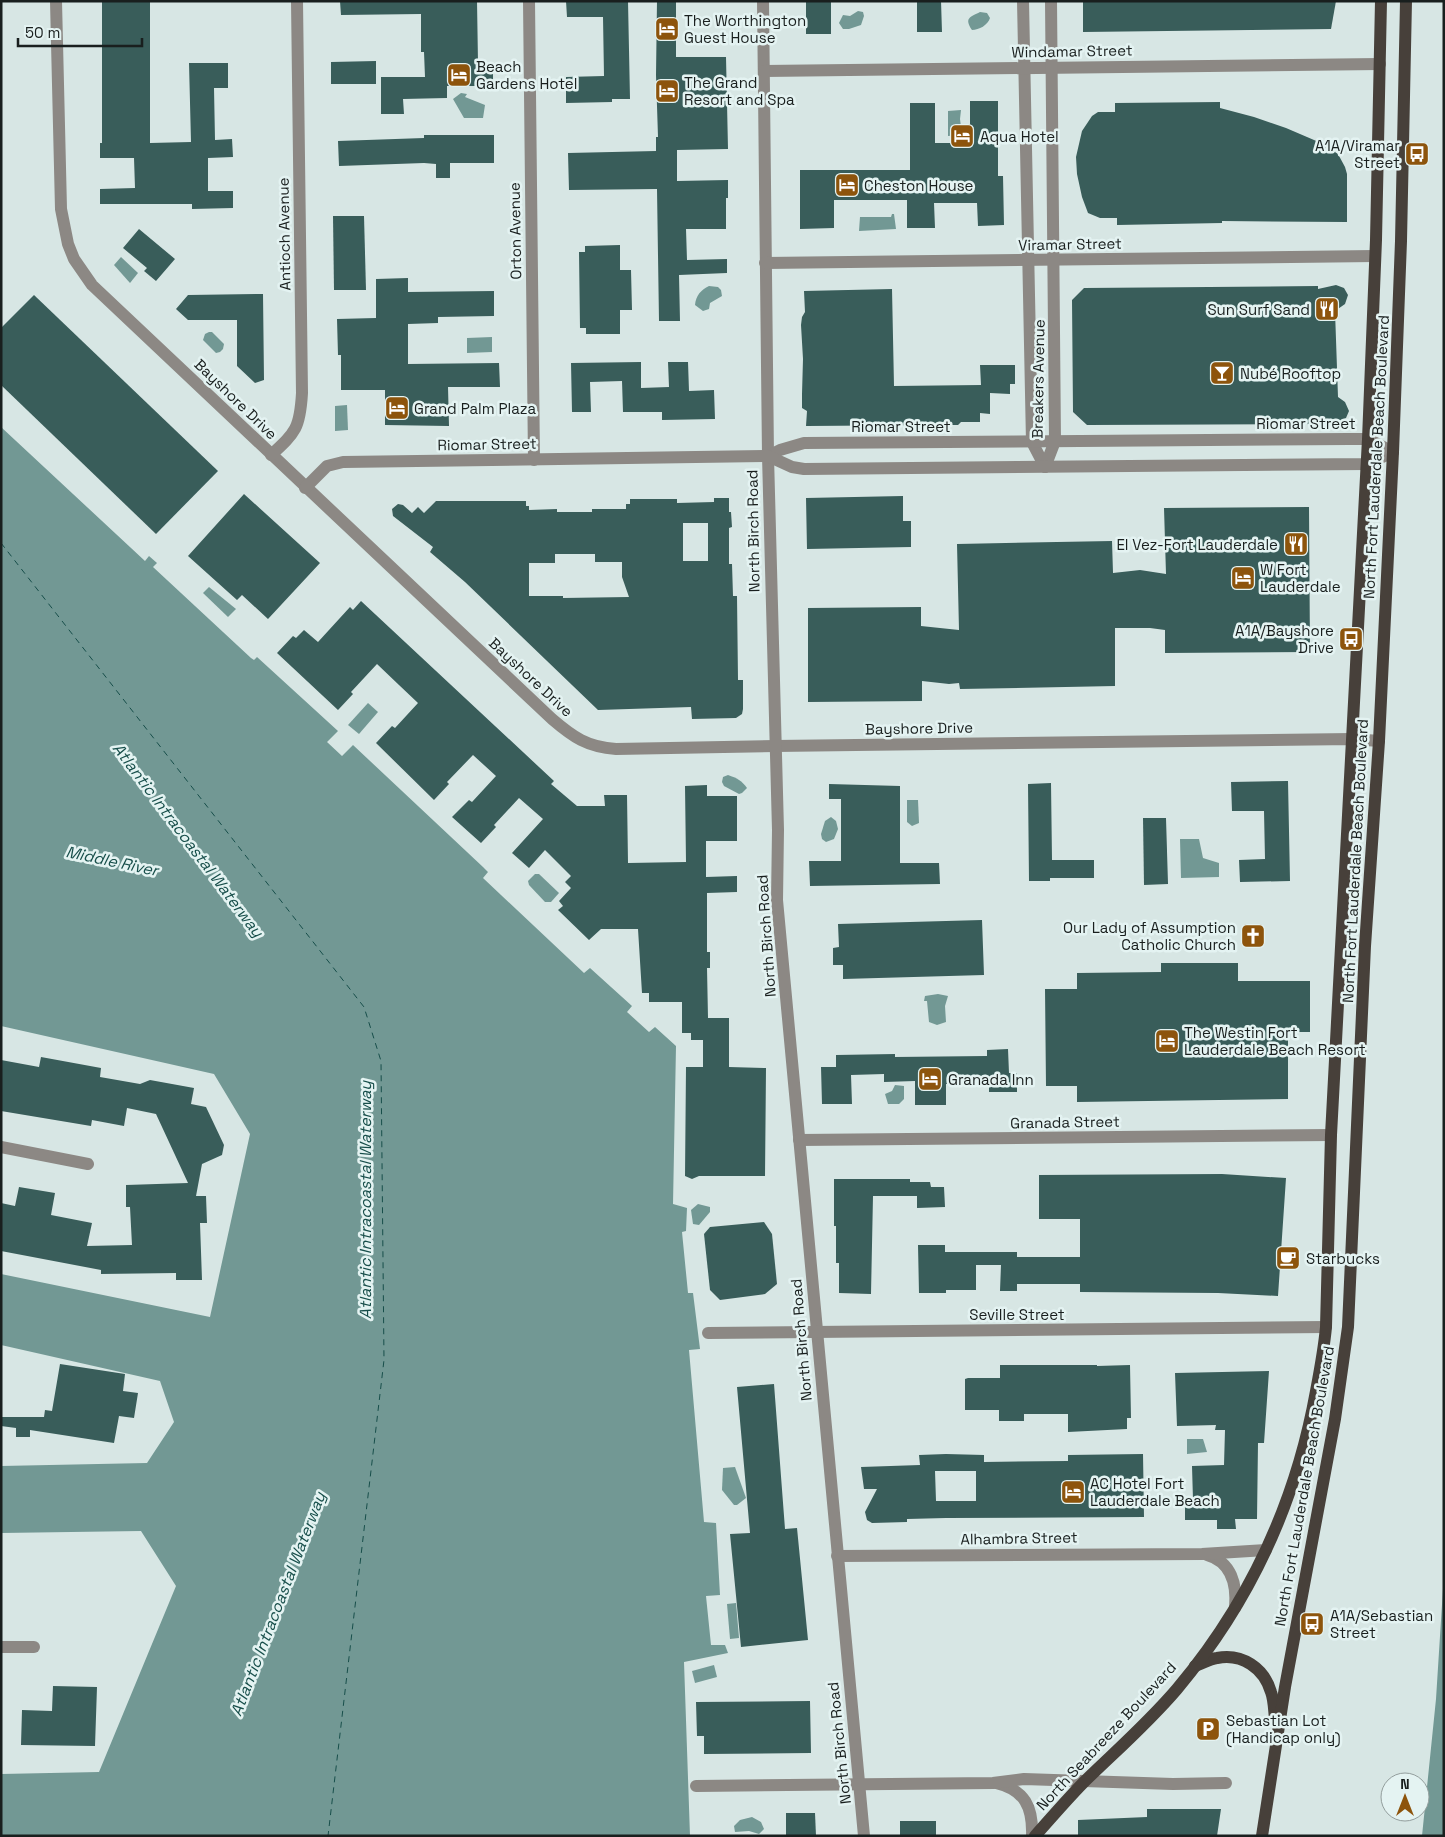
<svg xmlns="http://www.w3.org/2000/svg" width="1445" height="1837" font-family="'Space Grotesk',sans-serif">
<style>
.water{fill:#729894}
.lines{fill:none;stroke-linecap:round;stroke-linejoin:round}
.ferry{stroke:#174e4a;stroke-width:1;stroke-dasharray:6 5;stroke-linecap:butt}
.building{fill:#395d5a;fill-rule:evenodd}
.minor{stroke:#8c8884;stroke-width:12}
.primary{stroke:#47403a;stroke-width:12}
.labels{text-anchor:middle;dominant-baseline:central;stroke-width:5;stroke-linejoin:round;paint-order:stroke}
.poi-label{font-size:15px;fill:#191f1e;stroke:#e4f3f2;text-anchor:start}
.street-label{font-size:15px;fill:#191f1e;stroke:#e4f3f2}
.water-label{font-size:16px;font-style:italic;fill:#174e4a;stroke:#e4f3f2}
</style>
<rect width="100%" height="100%" fill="#d7e6e4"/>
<g class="water">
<polygon points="858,11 863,12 864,16 861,25 849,29 843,29 839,23 843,15 850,16"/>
<path d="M980 12 987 13 990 18C988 25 979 30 972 30 964 18 970 17 980 12Z"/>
<polygon points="461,93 467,94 465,97 485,105 483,118 464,118 453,99"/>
<polygon points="961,110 960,119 962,135 948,136 948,111"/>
<polygon points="892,214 894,214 896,229 859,231 860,217 891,217"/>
<polygon points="121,257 138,273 130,283 114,265"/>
<path d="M709 286 718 287 721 290 722 296 710 303 709 309 703 311 695 305C696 295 701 290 709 286Z"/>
<polygon points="209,332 212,332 224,344 223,349 220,352 216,353 203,340 205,334"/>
<polygon points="492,337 492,352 467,353 467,338"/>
<polygon points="347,405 348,430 335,431 335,406"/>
<polygon points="1,427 145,561 149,556 157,563 153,567 251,658 254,660 257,657 338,731 327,742 342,756 353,745 483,867 488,872 483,878 584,973 590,968 632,1006 627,1012 649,1032 655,1027 676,1046 673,1204 687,1208 686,1231 682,1232 688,1293 693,1293 700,1349 689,1350 704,1522 716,1523 720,1595 706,1596 711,1645 725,1645 728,1653 684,1662 690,1836 1,1836 1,1774 99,1772 176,1586 141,1531 1,1533 1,1466 147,1463 174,1422 160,1381 1,1345 1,1274 210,1317 250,1134 214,1074 1,1026"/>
<polygon points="209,587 236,609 228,617 203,593"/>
<polygon points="368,703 378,712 359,734 348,725"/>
<path d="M728 775C737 778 742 781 747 788L742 793 739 794 724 786 722 782 723 777Z"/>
<polygon points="907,800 918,800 919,823 912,826 907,822"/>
<polygon points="831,817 836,821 838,829 834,839 826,842 822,839 821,834 825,821"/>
<polygon points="1180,839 1199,839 1203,858 1219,863 1219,877 1181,878"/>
<polygon points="535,874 539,874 559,893 551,902 545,902 529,885 528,881"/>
<polygon points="938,994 948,996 945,1006 946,1022 937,1025 929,1022 927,1001 924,1001 925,996"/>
<polygon points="895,1085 904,1086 904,1099 899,1104 888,1104 885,1094 892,1091"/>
<polygon points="698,1204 710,1207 710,1212 699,1225 693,1224 691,1210"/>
<polygon points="1187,1439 1203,1439 1207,1452 1187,1454"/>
<polygon points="735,1467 746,1498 737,1505 734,1505 722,1490 723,1468"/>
<polygon points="1444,1573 1444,1836 1422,1836 1436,1699"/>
<polygon points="736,1603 739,1638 730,1639 727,1604"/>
<polygon points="714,1665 717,1677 695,1683 692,1671"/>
<polygon points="752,1817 761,1822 764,1829 759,1834 749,1831 735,1832 734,1826 740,1820"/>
</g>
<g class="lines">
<polyline class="ferry" points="1,543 364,1007 381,1061 384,1360 328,1836"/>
</g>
<g class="building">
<polygon points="102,1 150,1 150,143 191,142 189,63 228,63 228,88 214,88 215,140 232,139 233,157 208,158 208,191 233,191 233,208 192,209 192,204 100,204 100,189 135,188 134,158 100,158 100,143 102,143"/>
<polygon points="340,1 477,1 478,63 493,63 493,86 447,86 447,98 403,99 404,114 381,114 381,77 425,77 424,52 421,52 421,14 341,15"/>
<polygon points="566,1 628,1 630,99 612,99 612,102 566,103 566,77 604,76 603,17 567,17"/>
<polygon points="657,1 676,1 676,57 726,57 728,149 677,150 677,181 728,180 728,198 726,198 726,229 686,229 687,260 727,259 727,273 679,275 680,321 659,321 657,189 569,190 568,153 656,151 656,137 658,137 656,75"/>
<rect x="806" y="1" width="25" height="33"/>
<polygon points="917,1 941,1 942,32 917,32"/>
<polygon points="1083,1 1336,1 1331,29 1083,32"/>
<polygon points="376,61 376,84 331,84 331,62"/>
<polygon points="970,101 998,101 998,176 1003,176 1004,225 978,226 977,203 934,203 935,228 907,228 907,200 834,200 834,228 800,229 800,170 910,170 910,103 935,103 935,143 970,143"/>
<polygon points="1220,102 1220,108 1254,117 1286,128 1321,143 1338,154 1345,167 1347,174 1347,222 1222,221 1222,223 1117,225 1117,218 1100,218 1088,213 1082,197 1077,174 1076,157 1082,131 1092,116 1098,112 1115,112 1115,103"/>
<polygon points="424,135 494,135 494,163 450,163 450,178 436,178 436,164 424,163 339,166 338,141 424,138"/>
<polygon points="333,216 364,216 366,290 334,290"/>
<polygon points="139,229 175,259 156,281 144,271 147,268 123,248"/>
<polygon points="620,245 620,270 631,270 632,310 620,310 620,334 586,334 586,328 580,328 579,252 585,252 585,246"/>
<polygon points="408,278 408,292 494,291 494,316 438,317 438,323 408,324 408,364 499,363 500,387 448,387 449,426 385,425 385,390 341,390 341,355 338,355 337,319 376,318 376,279"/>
<polygon points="1336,285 1344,288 1348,295 1345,304 1335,311 1338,397 1345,402 1349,411 1346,418 1340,422 1319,419 1319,424 1087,425 1073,412 1072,300 1084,288 1318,286 1318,289"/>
<polygon points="892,289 894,386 981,385 980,365 1015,365 1015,384 1010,384 1010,394 990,393 990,414 980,413 980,422 961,422 958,425 937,425 806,426 807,411 802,408 802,394 803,359 801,325 802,317 805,312 804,291"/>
<polygon points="263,294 264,380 255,383 237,366 237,320 188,320 176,309 188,295"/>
<polygon points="34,295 218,471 156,534 1,385 1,328"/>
<polygon points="641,362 641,388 669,387 668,362 688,362 689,391 714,390 715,419 662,420 662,412 623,412 622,381 590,382 591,412 572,412 571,363"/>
<polygon points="244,494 320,563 268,619 242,595 237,600 188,556"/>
<polygon points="903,496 903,521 911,521 911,547 807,549 806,498"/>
<path d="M714 498H729V512H731L732 527 729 528V564H732L733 596H737L738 680H743V709L742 714 736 718 692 719 691 707 598 710 465 582 430 552 433 547 393 516 392 509 398 504 403 505 412 513 418 507 424 513 436 501H526V506H529V510L557 509V512H592V509H626V504H630V499H677V503L714 502ZM683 523H708V561H683ZM555 554H595V562H622V577L629 597 563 598V596H529V563H555Z"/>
<polygon points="1309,507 1310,652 1165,653 1165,630 1150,628 1115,628 1115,686 960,689 959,683 949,684 922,681 922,701 808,702 808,608 921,607 921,626 959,630 957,544 1112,541 1113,573 1140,570 1166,574 1164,508"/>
<polygon points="361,601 554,781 551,784 577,806 605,806 604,795 627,795 628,863 686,862 685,786 707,785 707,796 737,796 737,841 706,841 706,877 737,876 737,892 707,893 707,952 710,952 710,968 707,968 708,1018 729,1018 729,1067 766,1068 765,1176 699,1176 692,1179 685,1176 686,1067 703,1067 703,1040 691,1040 691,1033 682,1033 682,1002 649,1002 649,993 642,993 638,929 601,929 589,940 558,910 563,906 559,901 571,888 565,882 571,876 545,850 529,868 512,853 543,819 519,798 494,825 496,827 481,843 452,817 469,800 472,802 496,776 473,755 447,782 449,784 434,800 376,743 392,726 395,728 418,703 399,685 377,664 351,692 353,694 338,710 277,653 293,636 296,638 304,630 318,642 350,607 353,610"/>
<polygon points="1288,781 1290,881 1240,882 1239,860 1265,859 1264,811 1232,811 1231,782"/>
<polygon points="1051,783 1052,860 1094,860 1094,878 1050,878 1050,881 1029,881 1028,784"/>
<polygon points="829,784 900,786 900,863 939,863 940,884 810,886 809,861 841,861 841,799 829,799"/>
<polygon points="1143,818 1166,818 1168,884 1144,885"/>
<polygon points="982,920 984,975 843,979 843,965 833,965 833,948 839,947 838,924"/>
<polygon points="1161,963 1238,963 1238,981 1310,981 1310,1032 1288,1032 1288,1099 1077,1102 1077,1086 1046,1086 1045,989 1077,989 1077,973 1161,972"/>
<polygon points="1008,1049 1009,1073 1017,1073 1017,1092 989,1092 989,1084 946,1084 946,1105 915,1105 915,1081 884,1082 884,1074 851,1075 852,1104 822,1104 821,1067 836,1067 836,1055 895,1054 895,1057 987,1056 987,1050"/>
<polygon points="41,1057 101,1068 100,1077 140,1084 150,1080 194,1088 191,1104 206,1107 224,1145 222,1155 202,1164 196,1196 206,1196 207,1223 200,1223 202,1280 176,1280 176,1273 101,1274 101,1270 1,1251 1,1203 15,1206 19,1187 55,1193 51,1215 92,1223 87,1246 132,1245 130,1207 126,1207 126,1185 188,1183 156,1114 127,1108 124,1126 92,1120 91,1126 1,1111 1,1060 39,1067"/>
<polygon points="1222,1174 1286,1178 1278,1296 1218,1293 1080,1292 1080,1284 1017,1284 1017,1291 1000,1291 1001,1265 976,1265 976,1290 946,1290 946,1293 919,1293 918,1245 945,1245 945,1252 1017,1252 1017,1257 1080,1257 1080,1219 1039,1219 1039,1175"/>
<polygon points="834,1179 910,1179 910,1182 930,1182 931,1187 944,1187 945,1207 917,1208 917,1196 873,1196 871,1294 839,1293 839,1263 836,1263 836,1226 834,1226"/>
<polygon points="764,1222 772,1234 777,1284 765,1294 720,1300 710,1290 704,1234 710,1227"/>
<polygon points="60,1364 125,1374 123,1391 138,1393 134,1418 119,1416 114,1443 30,1430 30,1437 16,1437 16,1428 1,1426 1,1417 44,1417 45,1410 52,1411"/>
<polygon points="1000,1365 1097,1365 1097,1366 1130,1365 1131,1418 1127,1418 1127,1429 1068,1432 1068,1414 1024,1414 1024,1421 999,1421 999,1410 965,1410 965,1379 968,1378 1000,1378"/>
<polygon points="1269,1371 1264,1443 1258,1443 1257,1519 1235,1519 1236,1529 1217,1529 1217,1520 1185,1520 1185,1500 1193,1500 1192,1466 1224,1465 1225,1430 1215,1430 1216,1425 1177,1426 1175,1373"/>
<polygon points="774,1384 785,1529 797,1528 808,1640 741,1647 730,1534 750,1533 737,1387"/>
<path d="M946 1454 984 1455V1462L1068 1461V1455L1143 1454 1144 1517 946 1518 907 1519V1522L872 1523 867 1520 865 1512 877 1489H864L861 1467 920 1465 919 1455ZM935 1471H976V1501H936Z"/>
<polygon points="53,1686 97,1687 95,1746 21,1745 22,1710 52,1711"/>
<polygon points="810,1701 811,1753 704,1754 704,1736 697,1736 696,1702"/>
<polygon points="1147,1809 1221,1809 1217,1836 1078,1836 1078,1820 1147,1817"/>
<polygon points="786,1813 815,1813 816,1836 786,1836"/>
<rect x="900" y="1821" width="36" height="15"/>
</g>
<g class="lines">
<g class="minor">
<path d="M56 1 61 209 68 244 74 259 92 285 552 719C573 737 587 747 616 749L775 746 1353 739 1379 741"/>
<polyline points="529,1 534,460"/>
<polyline points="763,1 768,456 778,830 777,900 864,1836"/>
<polyline points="1023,1 1032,442 1045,467"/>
<polyline points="764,71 1380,64"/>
<polyline points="765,263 1375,256"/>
<path d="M271 455C296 432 300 428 302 393L297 1"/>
<polyline points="768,456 780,450 804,443 1349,439 1368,439 1393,452"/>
<polyline points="1045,467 1055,441 1051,1"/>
<polyline points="305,488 327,466 343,462 768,456 792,467 804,469 1367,464 1393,452"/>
<polyline points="799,1140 1331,1135"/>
<polyline points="1,1147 88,1164"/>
<polyline points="708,1333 1326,1327"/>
<path d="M1207 1555C1232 1562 1237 1585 1235 1608"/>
<polyline points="837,1556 1202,1554 1266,1550"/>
<polyline points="1,1647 34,1647"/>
<path d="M996 1783C1025 1790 1033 1807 1032 1836"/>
<polyline points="696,1786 993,1783 1024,1779 1173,1784 1226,1783"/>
</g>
<g class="primary">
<path d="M1195 1666C1202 1664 1209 1659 1217 1658 1242 1653 1264 1668 1271 1692 1274 1700 1274 1710 1275 1719"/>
<path d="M1035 1836C1052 1817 1068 1798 1086 1780 1117 1750 1149 1722 1177 1689 1250 1602 1296 1502 1316 1391 1320 1370 1324 1349 1326 1327L1331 1135 1368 439 1376 240 1381 1"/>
<polyline points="1262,1836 1285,1687 1335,1419 1348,1327 1365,946 1379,741 1393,452 1401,241 1406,1"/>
</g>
</g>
<defs>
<symbol id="hotel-square" viewBox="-11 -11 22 22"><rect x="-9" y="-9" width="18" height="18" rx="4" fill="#8d540c" stroke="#e4f3f2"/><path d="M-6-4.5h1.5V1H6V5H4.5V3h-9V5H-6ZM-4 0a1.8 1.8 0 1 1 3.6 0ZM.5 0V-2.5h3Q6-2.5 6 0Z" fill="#fff"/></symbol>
<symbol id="bus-square" viewBox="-11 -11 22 22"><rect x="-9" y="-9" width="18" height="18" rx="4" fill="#8d540c" stroke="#e4f3f2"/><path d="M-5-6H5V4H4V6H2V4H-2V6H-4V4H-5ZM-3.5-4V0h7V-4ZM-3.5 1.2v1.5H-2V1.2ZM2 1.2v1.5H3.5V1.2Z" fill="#fff"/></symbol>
<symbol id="restaurant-square" viewBox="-11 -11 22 22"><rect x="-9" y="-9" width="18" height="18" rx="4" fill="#8d540c" stroke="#e4f3f2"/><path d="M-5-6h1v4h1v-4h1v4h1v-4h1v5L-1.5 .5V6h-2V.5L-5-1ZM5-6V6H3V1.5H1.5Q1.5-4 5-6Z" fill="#fff"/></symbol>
<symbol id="bar-square" viewBox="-11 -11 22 22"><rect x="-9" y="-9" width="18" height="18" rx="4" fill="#8d540c" stroke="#e4f3f2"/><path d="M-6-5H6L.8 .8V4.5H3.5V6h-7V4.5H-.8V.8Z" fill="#fff"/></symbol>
<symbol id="church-square" viewBox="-11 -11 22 22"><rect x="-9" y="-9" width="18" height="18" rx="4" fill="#8d540c" stroke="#e4f3f2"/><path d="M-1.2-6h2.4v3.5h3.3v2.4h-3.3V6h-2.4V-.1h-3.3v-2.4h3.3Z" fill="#fff"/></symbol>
<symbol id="cafe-square" viewBox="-11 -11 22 22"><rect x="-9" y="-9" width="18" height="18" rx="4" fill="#8d540c" stroke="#e4f3f2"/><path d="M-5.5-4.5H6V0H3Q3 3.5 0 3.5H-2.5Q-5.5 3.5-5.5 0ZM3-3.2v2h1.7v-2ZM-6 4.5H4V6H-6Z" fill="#fff"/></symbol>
<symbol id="parking-square" viewBox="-11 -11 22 22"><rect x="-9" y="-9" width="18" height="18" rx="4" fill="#8d540c" stroke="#e4f3f2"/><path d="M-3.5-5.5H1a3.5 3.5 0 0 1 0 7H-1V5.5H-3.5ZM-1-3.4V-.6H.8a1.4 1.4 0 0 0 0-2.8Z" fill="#fff"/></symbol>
</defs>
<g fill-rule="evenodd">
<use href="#hotel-square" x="653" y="15" width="28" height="28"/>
<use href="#hotel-square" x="445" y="61" width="28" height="28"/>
<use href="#hotel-square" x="653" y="77" width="28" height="28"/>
<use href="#hotel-square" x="948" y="122" width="28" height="28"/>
<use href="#bus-square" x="1403" y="140" width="28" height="28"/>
<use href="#hotel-square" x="833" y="171" width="28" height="28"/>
<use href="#restaurant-square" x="1313" y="295" width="28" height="28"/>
<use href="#bar-square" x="1208" y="359" width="28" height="28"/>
<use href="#hotel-square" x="383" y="394" width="28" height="28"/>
<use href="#restaurant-square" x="1282" y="530" width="28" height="28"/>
<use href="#hotel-square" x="1229" y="564" width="28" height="28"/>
<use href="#bus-square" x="1337" y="625" width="28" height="28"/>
<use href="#church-square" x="1239" y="922" width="28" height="28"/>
<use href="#hotel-square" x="1153" y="1027" width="28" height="28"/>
<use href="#hotel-square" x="916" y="1065" width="28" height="28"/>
<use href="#cafe-square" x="1274" y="1244" width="28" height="28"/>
<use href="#hotel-square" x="1059" y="1478" width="28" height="28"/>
<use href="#bus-square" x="1298" y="1610" width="28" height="28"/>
<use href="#parking-square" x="1194" y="1715" width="28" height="28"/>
</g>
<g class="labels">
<g class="poi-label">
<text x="684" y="20">The Worthington<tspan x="684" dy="17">Guest House</tspan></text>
<text x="476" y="66">Beach<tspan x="476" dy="17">Gardens Hotel</tspan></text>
<text x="684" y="82">The Grand<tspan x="684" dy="17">Resort and Spa</tspan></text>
<text x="980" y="136">Aqua Hotel</text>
<text x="1400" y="145" text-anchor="end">A1A/Viramar<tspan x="1400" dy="17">Street</tspan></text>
<text x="864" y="185">Cheston House</text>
<text x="1310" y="309" text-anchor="end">Sun Surf Sand</text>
<text x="1240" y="373">Nubé Rooftop</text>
<text x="414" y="408">Grand Palm Plaza</text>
<text x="1278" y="544" text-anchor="end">El Vez-Fort Lauderdale</text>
<text x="1260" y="569">W Fort<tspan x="1260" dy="17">Lauderdale</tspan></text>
<text x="1334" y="630" text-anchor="end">A1A/Bayshore<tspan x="1334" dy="17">Drive</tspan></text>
<text x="1236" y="927" text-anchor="end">Our Lady of Assumption<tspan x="1236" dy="17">Catholic Church</tspan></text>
<text x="1184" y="1032">The Westin Fort<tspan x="1184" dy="17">Lauderdale Beach Resort</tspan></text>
<text x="948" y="1079">Granada Inn</text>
<text x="1306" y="1258">Starbucks</text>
<text x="1090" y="1483">AC Hotel Fort<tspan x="1090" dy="17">Lauderdale Beach</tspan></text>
<text x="1330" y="1615">A1A/Sebastian<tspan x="1330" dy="17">Street</tspan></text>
<text x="1226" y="1720">Sebastian Lot<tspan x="1226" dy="17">(Handicap only)</tspan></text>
</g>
<g class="street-label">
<text transform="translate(1072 51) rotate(-1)">Windamar Street</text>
<text transform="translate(515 231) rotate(-91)">Orton Avenue</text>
<text transform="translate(284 234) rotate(-91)">Antioch Avenue</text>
<text transform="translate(1070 244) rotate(-1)">Viramar Street</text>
<text transform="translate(1038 379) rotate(-89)">Breakers Avenue</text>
<text transform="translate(236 399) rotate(44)">Bayshore Drive</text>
<text x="1306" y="423">Riomar Street</text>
<text x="901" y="426">Riomar Street</text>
<text transform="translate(487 444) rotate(-1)">Riomar Street</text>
<text transform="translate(1376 457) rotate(-87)">North Fort Lauderdale Beach Boulevard</text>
<text transform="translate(753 531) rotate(-91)">North Birch Road</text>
<text transform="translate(531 677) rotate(43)">Bayshore Drive</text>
<text transform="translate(919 728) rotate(-1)">Bayshore Drive</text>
<text transform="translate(1355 861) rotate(-87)">North Fort Lauderdale Beach Boulevard</text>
<text transform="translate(766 936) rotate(-94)">North Birch Road</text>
<text transform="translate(1065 1122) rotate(-1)">Granada Street</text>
<text x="1017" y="1314">Seville Street</text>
<text transform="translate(801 1340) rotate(-95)">North Birch Road</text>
<text transform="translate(1304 1486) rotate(-80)">North Fort Lauderdale Beach Boulevard</text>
<text transform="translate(1019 1538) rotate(-1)">Alhambra Street</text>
<text transform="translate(1106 1736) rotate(-47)">North Seabreeze Boulevard</text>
<text transform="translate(839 1743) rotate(-96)">North Birch Road</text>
</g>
<g class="water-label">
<text transform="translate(188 840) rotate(53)">Atlantic Intracoastal Waterway</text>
<text transform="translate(112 861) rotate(12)">Middle River</text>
<text transform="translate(365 1200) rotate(-90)">Atlantic Intracoastal Waterway</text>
<text transform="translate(278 1604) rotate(-69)">Atlantic Intracoastal Waterway</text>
</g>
</g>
<rect width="1445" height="1837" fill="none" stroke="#191f1e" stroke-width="5"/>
<g transform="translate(1405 1797)"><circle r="24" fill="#e4f3f2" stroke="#939e9d"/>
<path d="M0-4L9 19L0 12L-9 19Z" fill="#8d540c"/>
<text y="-8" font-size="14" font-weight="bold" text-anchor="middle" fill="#191f1e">N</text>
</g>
<path d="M18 38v8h124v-8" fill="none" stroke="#191f1e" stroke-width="2.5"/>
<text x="25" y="38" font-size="15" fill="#191f1e" stroke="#e4f3f2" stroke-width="4" paint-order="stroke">50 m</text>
</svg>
